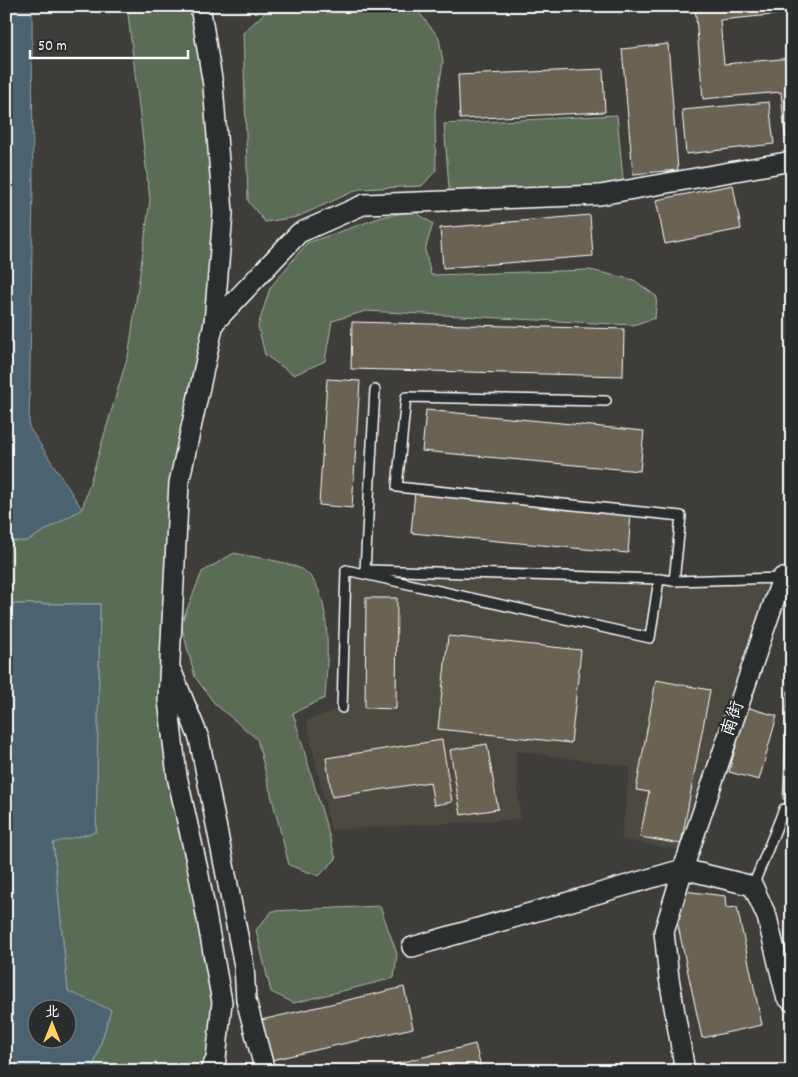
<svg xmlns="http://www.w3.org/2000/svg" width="798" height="1077" font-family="Dekko,'LXGW WenKai TC',sans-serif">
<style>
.built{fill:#4c4841}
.green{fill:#5a6c55;stroke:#acb6aa}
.water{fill:#4b626f;stroke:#93a1a9;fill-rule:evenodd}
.building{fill:#6b6353;stroke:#fff}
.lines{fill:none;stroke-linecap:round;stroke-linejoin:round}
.lane-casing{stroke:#fff;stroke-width:12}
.street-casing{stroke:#fff;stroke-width:22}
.lane{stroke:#2a2d2e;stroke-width:9}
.street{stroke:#2a2d2e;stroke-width:19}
.labels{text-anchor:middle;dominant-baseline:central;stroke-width:4.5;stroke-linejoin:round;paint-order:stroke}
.street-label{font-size:18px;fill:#fff;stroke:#2a2d2e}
</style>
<rect width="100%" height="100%" fill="#3e3d39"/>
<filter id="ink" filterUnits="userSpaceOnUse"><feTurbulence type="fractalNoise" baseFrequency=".02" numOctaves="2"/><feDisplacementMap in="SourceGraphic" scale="10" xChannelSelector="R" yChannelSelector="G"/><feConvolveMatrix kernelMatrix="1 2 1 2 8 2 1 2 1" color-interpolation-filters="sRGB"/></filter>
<g filter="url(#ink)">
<polygon class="built" points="346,570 659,579 782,578 688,852 621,839 630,767 516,751 520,819 331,830 306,720 342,708"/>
<g class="green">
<polygon points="127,6 200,6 223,213 179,483 168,700 222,1002 210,1071 92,1071 111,1010 68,992 53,842 96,832 100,604 6,604 6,541 27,541 82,509 129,352 150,200"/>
<polygon points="272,6 398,6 418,11 439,38 443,62 435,111 436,170 422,186 359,189 297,217 265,222 248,201 243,33"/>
<polygon points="617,115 624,190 450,200 444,124"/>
<polygon points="414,211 433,224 425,250 431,275 590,270 634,280 657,297 655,318 633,325 366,311 332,321 325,361 294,375 265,355 258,326 270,288 307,243 382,217"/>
<path d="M234 553C252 557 286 561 301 569 335 586 327 666 325 698L293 713 336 859 319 876 289 865 257 739 215 704 195 677 181 624 202 572Z"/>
<polygon points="380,906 397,954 394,978 294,1003 271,992 256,930 272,911"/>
</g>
<g class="water">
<polygon points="6,6 32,6 33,187 29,427 82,509 27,541 6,541"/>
<path d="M6 604H100L96 832 53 843 68 991 111 1010 92 1071H6ZM38 1010H68V1040H38Z"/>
</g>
<g class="building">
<polygon points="695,6 792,6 792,13 720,20 724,64 792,58 792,136 785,137 781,92 703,99"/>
<polygon points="668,44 678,170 633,174 622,49"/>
<polygon points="603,69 605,112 460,119 458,75"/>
<polygon points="769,102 774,144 686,154 682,110"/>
<polygon points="733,185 741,229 665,244 656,200"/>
<polygon points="590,215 593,256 443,268 440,228"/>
<polygon points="352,322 624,329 623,376 351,369"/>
<polygon points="327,379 360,381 352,508 319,505"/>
<polygon points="426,410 644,431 640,471 422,451"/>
<polygon points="415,492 631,513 628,553 411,533"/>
<polygon points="366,598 397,598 396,709 365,708"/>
<polygon points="448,636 581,650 571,743 438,729"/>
<polygon points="656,680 710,690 681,844 640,837 649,792 636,790"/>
<polygon points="788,691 792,691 792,799 783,799"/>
<polygon points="746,707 777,716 759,780 729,772"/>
<polygon points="442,740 452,802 434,805 430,782 332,797 326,758"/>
<polygon points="487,744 498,809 461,815 450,750"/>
<polygon points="684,891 725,896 726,908 737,907 762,1025 702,1038 677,921"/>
<polygon points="404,987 413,1028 267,1061 257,1021"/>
<polygon points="475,1044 482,1071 393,1071 392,1065"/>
</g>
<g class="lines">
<defs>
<g id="lane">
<polyline points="606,401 406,397 397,487 681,516 674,581"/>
<polyline points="365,570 375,390"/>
<polyline points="369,570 659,579"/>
<polyline points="342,708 346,570 650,638 659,579 674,581 782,578"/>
<polyline points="753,886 784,809 792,809"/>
</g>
<g id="street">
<polyline points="200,6 213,85 223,213 214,323 179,483 168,700 177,776 198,870 222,1002 216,1059 210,1071"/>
<polyline points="214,323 299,233 365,204 600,195 792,161"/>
<polyline points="792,578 782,578 683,869 753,886 767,917 786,996 792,1002"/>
<polyline points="172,672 199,738 244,966 246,1000 265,1071"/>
<polyline points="683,869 664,932 669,978 685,1071"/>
<polyline points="412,947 683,869"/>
</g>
</defs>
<use href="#lane" class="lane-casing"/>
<use href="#street" class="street-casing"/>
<use href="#lane" class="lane"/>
<use href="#street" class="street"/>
</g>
</g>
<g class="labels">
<g class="street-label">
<text transform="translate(734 719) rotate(-71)">南街</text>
</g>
</g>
<rect width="798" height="1077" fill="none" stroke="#2a2d2e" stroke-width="25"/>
<rect x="12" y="12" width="773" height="1052" fill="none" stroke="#fff" stroke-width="2" filter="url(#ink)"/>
<g transform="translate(52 1024)"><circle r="24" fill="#2a2d2e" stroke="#7f8182"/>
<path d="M0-4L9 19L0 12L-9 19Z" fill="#ffd166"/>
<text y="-8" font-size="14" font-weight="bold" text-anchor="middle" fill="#ffffff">北</text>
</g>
<path d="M30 50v8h158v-8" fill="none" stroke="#ffffff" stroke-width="2.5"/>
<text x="38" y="50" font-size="15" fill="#ffffff" stroke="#2a2d2e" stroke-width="4" paint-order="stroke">50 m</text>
</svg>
